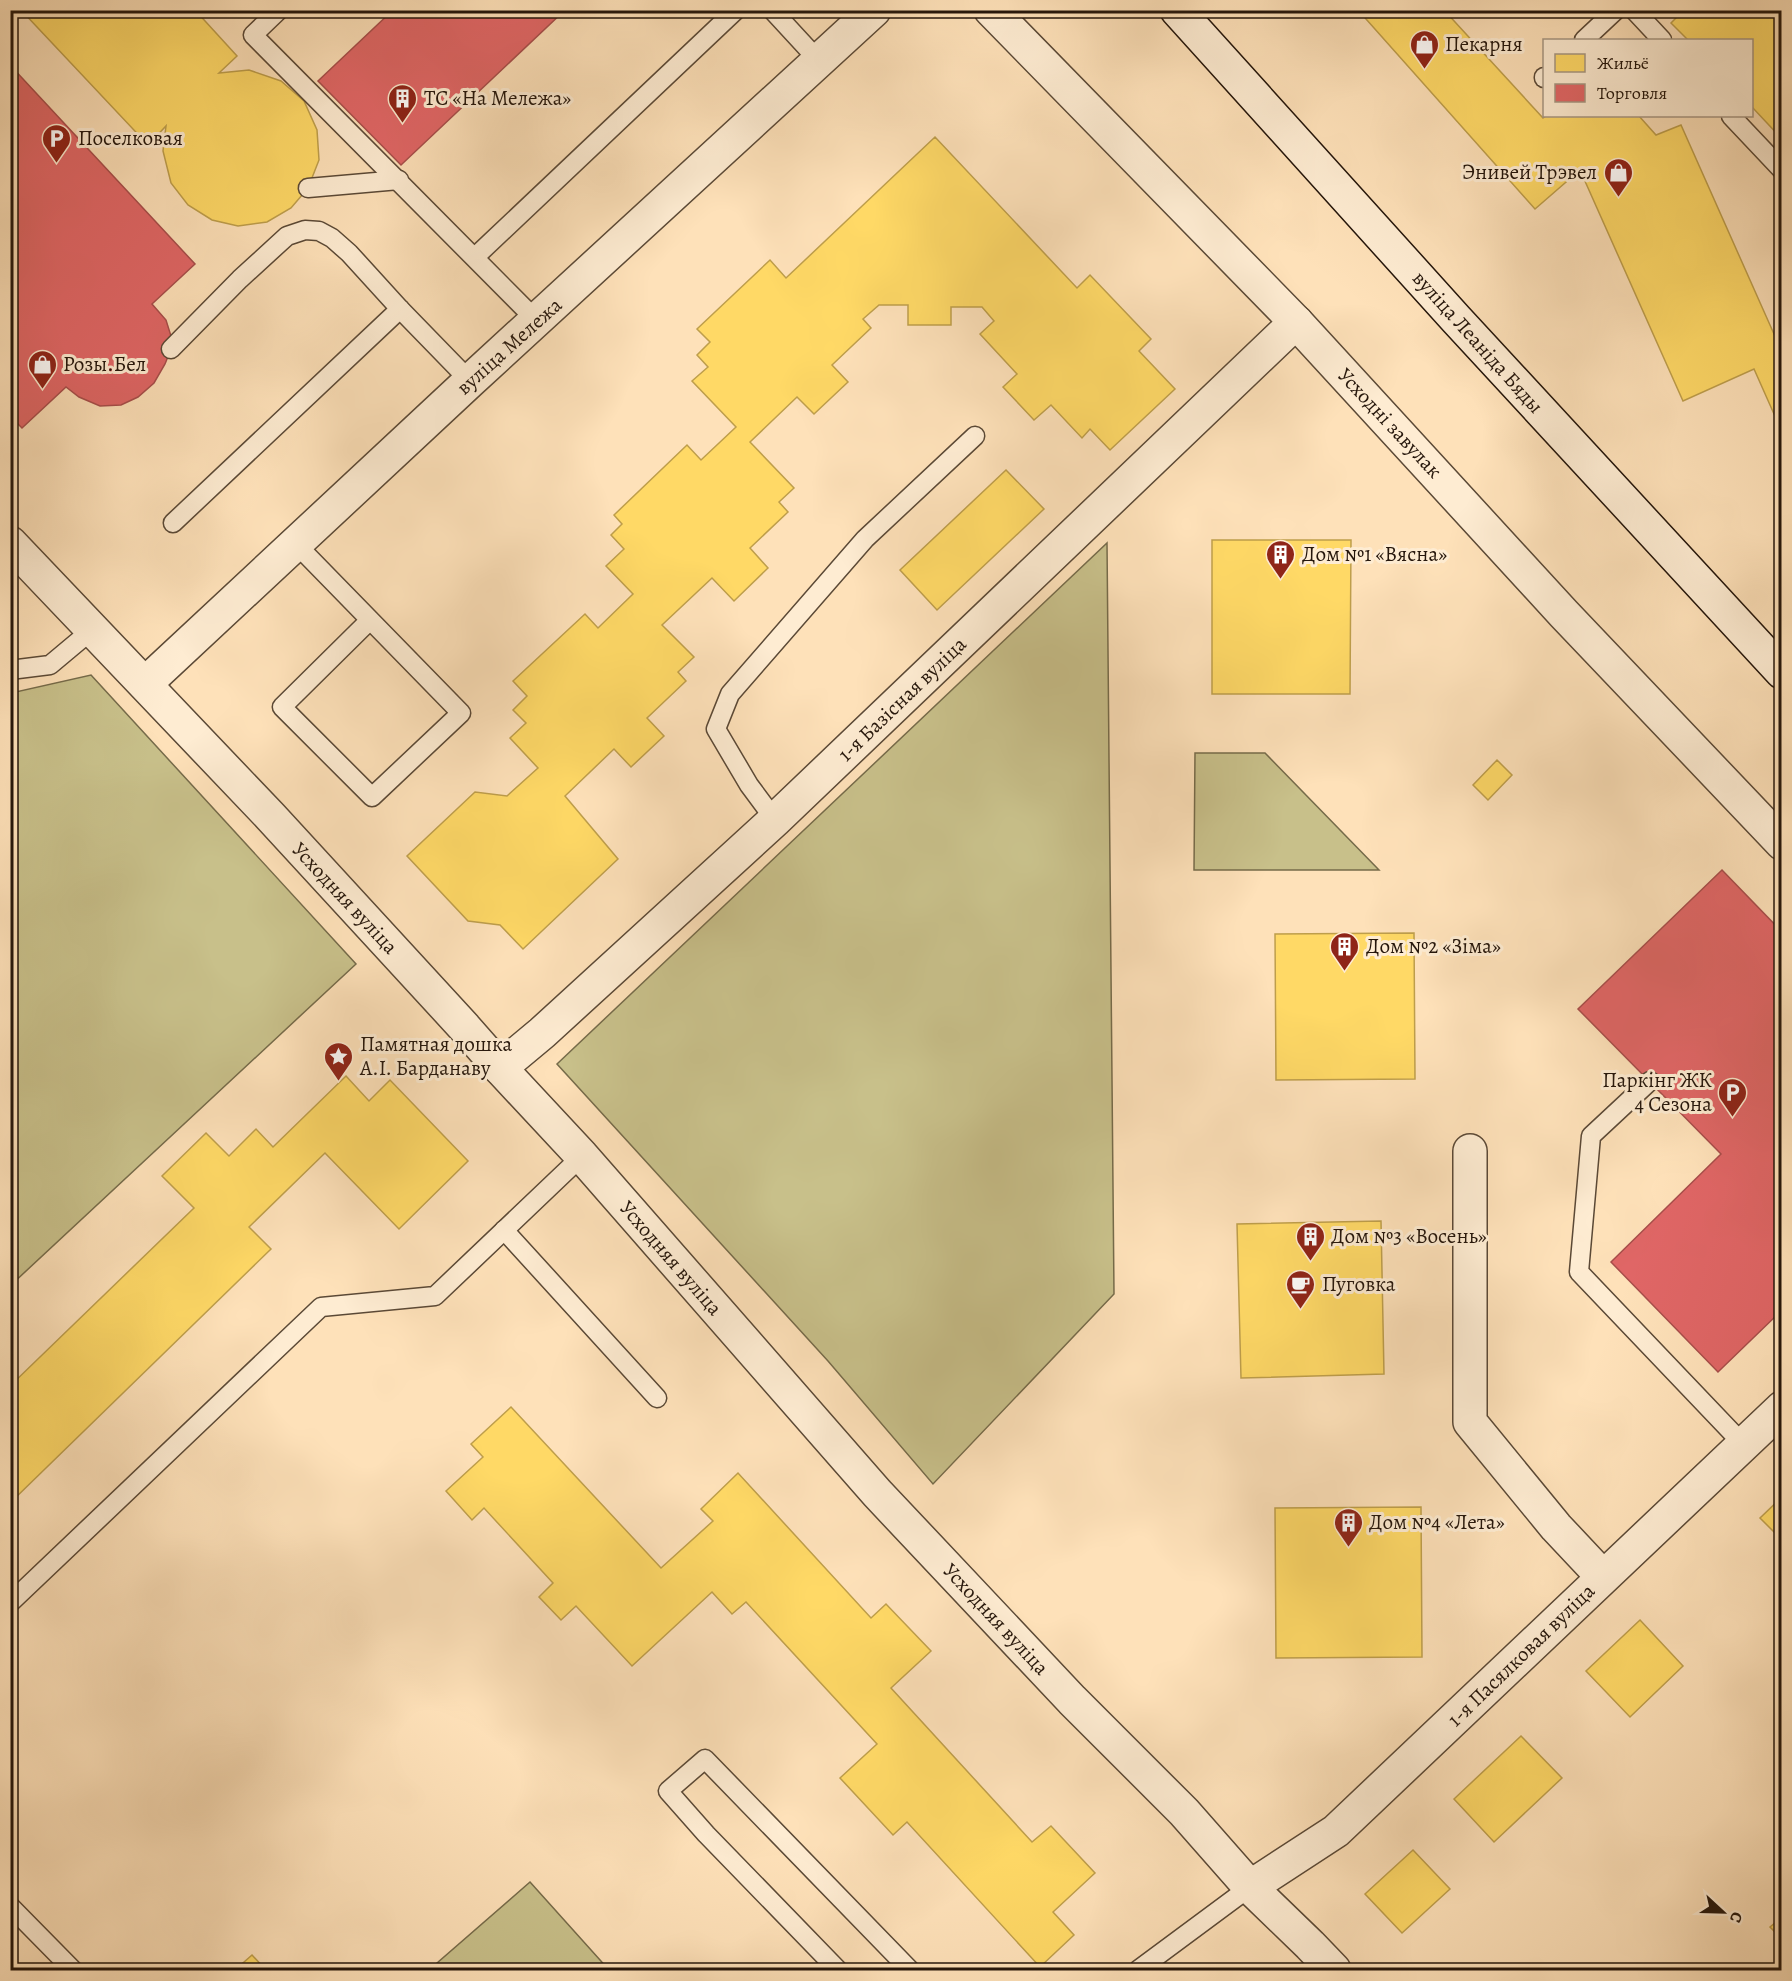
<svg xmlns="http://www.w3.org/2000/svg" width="1792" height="1981" font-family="Alegreya,serif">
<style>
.green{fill:#c8c08a;stroke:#766b4a;stroke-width:1.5}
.homes{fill:#ffd966;stroke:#be9e4b;stroke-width:1.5}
.shops{fill:#e06666;stroke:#a84e4b;stroke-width:1.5}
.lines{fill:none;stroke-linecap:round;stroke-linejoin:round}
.service-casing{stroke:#5b4936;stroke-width:21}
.minor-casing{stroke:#5b4936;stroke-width:36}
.secondary-casing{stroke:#25160b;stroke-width:36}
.service{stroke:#feecd2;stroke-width:18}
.minor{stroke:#feecd2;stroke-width:33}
.secondary{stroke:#feecd2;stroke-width:33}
.labels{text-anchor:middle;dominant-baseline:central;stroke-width:6;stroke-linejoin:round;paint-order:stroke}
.poi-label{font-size:21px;fill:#25160b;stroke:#feecd2;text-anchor:start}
.street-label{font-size:21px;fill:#25160b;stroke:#feecd2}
</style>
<rect width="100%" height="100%" fill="#fee1b9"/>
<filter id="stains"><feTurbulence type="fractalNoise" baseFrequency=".00333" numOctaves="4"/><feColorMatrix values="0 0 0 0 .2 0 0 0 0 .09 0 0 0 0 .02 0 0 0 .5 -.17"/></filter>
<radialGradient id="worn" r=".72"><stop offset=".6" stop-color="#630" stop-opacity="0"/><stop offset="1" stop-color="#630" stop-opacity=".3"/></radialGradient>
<g class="green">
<polygon points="1107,543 1114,1294 933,1484 828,1361 557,1064"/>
<polygon points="91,675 356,964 11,1285 11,693"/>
<polygon points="1195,753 1265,753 1379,870 1194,870"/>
<polygon points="530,1882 609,1970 429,1970"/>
</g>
<g class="homes">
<polygon points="21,10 195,10 237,56 219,73 249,70 281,81 304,101 317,130 319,160 308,188 291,208 267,222 238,226 212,220 188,205 171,183 163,151 166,126 148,145"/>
<polygon points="1358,10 1444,10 1543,118 1546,116 1639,116 1656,135 1681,125 1782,352 1782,432 1754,369 1683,401 1580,170 1535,209"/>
<polygon points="1684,10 1782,10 1782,139 1752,107 1752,40 1688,40 1671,23"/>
<polygon points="935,137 1077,288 1090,275 1151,339 1139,351 1175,389 1110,450 1090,429 1082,438 1051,405 1034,420 1003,387 1017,374 980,334 994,321 982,307 951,307 951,325 908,325 908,305 879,305 863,319 871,328 832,365 848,382 814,414 797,397 750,442 794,488 779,502 788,512 750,548 768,568 734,601 712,578 662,625 694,657 678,672 686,681 647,718 664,736 631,767 614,749 565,796 618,859 523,949 500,925 468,921 407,856 475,792 507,796 538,768 510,738 526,723 513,710 527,696 513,681 585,614 598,628 633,594 606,566 624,549 611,535 622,524 614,515 687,445 701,460 736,427 692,381 708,367 697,355 710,342 697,329 770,260 786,278"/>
<polygon points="1006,470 1044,509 937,610 900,570"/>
<polygon points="1212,540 1351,540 1350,694 1212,694"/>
<polygon points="1497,760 1512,775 1488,800 1473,785"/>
<polygon points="1414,933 1415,1079 1276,1080 1275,934"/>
<polygon points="346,1076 369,1101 390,1080 468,1161 399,1229 325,1153 249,1227 271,1249 10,1503 10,1386 194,1208 162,1176 206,1133 229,1156 256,1129 273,1147"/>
<polygon points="1381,1221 1384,1374 1241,1378 1237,1224"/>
<polygon points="511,1407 661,1568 713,1521 701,1509 738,1473 871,1618 886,1604 931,1651 891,1688 1032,1842 1051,1826 1095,1873 1053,1912 1074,1935 1040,1967 907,1822 893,1835 840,1778 877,1744 746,1602 732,1614 712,1592 632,1666 576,1606 561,1620 539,1597 553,1583 484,1508 472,1520 446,1491 483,1457 471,1444"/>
<polygon points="1782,1497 1782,1540 1760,1518"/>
<polygon points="1421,1507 1422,1657 1276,1658 1275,1508"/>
<polygon points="1640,1620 1683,1666 1630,1717 1586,1671"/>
<polygon points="1521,1736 1562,1778 1494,1842 1454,1799"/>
<polygon points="1413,1850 1450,1889 1402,1933 1365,1894"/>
<polygon points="1782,1917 1782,1939 1770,1927"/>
<polygon points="252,1955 266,1970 235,1970"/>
</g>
<g class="shops">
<polygon points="393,10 565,10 401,165 318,81"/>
<polygon points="10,65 195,264 152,304 166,320 171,336 171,349 165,364 154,383 138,397 121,405 100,406 79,397 66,387 22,428 10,416"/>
<polygon points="1722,870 1782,932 1782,1310 1718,1372 1611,1262 1721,1154 1578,1009"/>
</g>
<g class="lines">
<defs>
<g id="service">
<polyline points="279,10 253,35 537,321"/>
<polyline points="772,10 819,61"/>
<polyline points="1634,10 1662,40"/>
<polyline points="1584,40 1616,10"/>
<polyline points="1544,78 1544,77"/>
<polyline points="1731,116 1782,170"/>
<polyline points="308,188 399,180"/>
<polyline points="475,257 736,10"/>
<polyline points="171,349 240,279 287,236 305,230 319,231 332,238 349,253 400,309 470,381"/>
<polyline points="173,523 400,309"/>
<polyline points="296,544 461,713 372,797 282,707 370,620"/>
<polyline points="10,670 50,665 93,629"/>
<polyline points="775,820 749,785 716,729 730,694 865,539 975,436"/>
<polyline points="1650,1081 1591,1136 1579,1272 1743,1444"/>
<polyline points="504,1230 657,1398"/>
<polyline points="10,1603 321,1307 435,1296 582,1156"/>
<polyline points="10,1906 73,1970"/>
<polyline points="838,1970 706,1834 668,1791 705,1759 910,1970"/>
<polyline points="1138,1970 1250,1887"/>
</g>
<g id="minor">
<polyline points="991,10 1296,322 1564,614 1782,843"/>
<polyline points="10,543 271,817 465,1028 500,1068 582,1156 877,1493 1072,1700 1184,1812 1250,1887 1310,1945 1334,1970"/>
<polyline points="145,684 470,381 874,10"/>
<polyline points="500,1068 542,1033 775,820 1296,322"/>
<polyline points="1470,1151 1470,1422 1556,1527 1603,1577"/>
<polyline points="1250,1887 1336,1831 1782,1408"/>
</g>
<polyline id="secondary" points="1177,10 1456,319 1782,672"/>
</defs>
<use href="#service" class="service-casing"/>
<use href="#minor" class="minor-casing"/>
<use href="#secondary" class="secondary-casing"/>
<use href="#service" class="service"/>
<use href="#minor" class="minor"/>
<use href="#secondary" class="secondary"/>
</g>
<defs>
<symbol id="shop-pin" viewBox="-11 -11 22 30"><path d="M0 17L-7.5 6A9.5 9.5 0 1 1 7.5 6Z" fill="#8f2418" stroke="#feecd2"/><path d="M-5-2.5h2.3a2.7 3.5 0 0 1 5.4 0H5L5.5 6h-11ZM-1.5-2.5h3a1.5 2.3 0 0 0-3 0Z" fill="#fff"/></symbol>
<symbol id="building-pin" viewBox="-11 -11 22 30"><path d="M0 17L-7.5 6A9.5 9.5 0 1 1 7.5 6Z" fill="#8f2418" stroke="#feecd2"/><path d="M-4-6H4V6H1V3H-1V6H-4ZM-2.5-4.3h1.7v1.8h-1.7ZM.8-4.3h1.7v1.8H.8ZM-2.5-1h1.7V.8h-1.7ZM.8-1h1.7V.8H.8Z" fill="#fff"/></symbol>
<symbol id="parking-pin" viewBox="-11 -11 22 30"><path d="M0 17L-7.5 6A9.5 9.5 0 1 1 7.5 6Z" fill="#8f2418" stroke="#feecd2"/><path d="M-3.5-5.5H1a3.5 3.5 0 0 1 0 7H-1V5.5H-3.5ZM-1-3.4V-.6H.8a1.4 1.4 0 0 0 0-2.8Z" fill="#fff"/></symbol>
<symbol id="sight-pin" viewBox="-11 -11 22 30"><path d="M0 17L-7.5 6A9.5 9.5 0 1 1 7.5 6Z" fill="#8f2418" stroke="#feecd2"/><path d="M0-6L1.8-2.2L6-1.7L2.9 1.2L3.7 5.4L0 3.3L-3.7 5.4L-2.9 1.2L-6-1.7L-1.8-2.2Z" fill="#fff"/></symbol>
<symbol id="cafe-pin" viewBox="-11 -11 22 30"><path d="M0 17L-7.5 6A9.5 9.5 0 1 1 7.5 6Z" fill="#8f2418" stroke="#feecd2"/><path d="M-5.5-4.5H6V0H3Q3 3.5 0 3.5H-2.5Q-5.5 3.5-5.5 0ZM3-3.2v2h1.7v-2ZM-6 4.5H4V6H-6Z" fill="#fff"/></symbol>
</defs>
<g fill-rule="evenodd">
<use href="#shop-pin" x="1408" y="28" width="33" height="45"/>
<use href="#building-pin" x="386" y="82" width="33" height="45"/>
<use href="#parking-pin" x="40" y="122" width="33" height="45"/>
<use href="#shop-pin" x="1602" y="156" width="33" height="45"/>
<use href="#shop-pin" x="26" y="348" width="33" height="45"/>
<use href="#building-pin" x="1264" y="538" width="33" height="45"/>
<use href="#building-pin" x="1328" y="930" width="33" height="45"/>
<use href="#sight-pin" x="322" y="1040" width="33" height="45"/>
<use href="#parking-pin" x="1716" y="1076" width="33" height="45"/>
<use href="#building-pin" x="1294" y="1220" width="33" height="45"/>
<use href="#cafe-pin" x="1284" y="1268" width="33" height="45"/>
<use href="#building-pin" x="1332" y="1506" width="33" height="45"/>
</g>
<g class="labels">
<g class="poi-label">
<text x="1445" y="44">Пекарня</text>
<text x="424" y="98">ТС «На Мележа»</text>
<text x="78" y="138">Поселковая</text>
<text x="1597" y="172" text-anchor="end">Энивей Трэвел</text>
<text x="63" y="364">Розы.Бел</text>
<text x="1302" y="554">Дом №1 «Вясна»</text>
<text x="1366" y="946">Дом №2 «Зіма»</text>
<text x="360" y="1044">Памятная дошка<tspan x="360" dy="24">А.І. Барданаву</tspan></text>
<text x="1712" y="1080" text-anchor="end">Паркінг ЖК<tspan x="1712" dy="24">4 Сезона</tspan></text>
<text x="1331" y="1236">Дом №3 «Восень»</text>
<text x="1322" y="1284">Пуговка</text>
<text x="1369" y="1522">Дом №4 «Лета»</text>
</g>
<g class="street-label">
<text transform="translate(1478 342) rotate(48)">вуліца Леаніда Бяды</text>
<text transform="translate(509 346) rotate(-42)">вуліца Мележа</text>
<text transform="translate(1390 423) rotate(47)">Усходні завулак</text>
<text transform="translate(902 699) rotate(-44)">1-я Базісная вуліца</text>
<text transform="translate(345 898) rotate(47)">Усходняя вуліца</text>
<text transform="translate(671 1258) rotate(49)">Усходняя вуліца</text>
<text transform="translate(996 1619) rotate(47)">Усходняя вуліца</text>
<text transform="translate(1521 1655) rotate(-44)">1-я Пасялковая вуліца</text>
</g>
</g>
<rect width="1792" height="1981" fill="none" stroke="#fee1b9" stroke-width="36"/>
<rect x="12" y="12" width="1768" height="1957" fill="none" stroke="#25160b" stroke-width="3"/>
<rect x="18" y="18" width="1756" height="1945" fill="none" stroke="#25160b" stroke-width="1.5"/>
<rect x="1543" y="39" width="210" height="78" fill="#feecd2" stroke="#a79682" stroke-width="1.5"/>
<rect x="1555" y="54" width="30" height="18" fill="#ffd966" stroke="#a79682" stroke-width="1.5"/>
<text x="1597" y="69" font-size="18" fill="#25160b">Жильё</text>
<rect x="1555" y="84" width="30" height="18" fill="#e06666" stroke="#a79682" stroke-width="1.5"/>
<text x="1597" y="99" font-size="18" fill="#25160b">Торговля</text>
<g transform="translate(1723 1912) rotate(112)" stroke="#feecd2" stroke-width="4.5" paint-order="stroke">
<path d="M0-4.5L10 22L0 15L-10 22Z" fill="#25160b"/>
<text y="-9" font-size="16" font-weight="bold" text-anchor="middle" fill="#25160b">С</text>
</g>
<rect width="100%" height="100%" filter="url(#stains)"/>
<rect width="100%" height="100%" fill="url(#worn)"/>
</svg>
